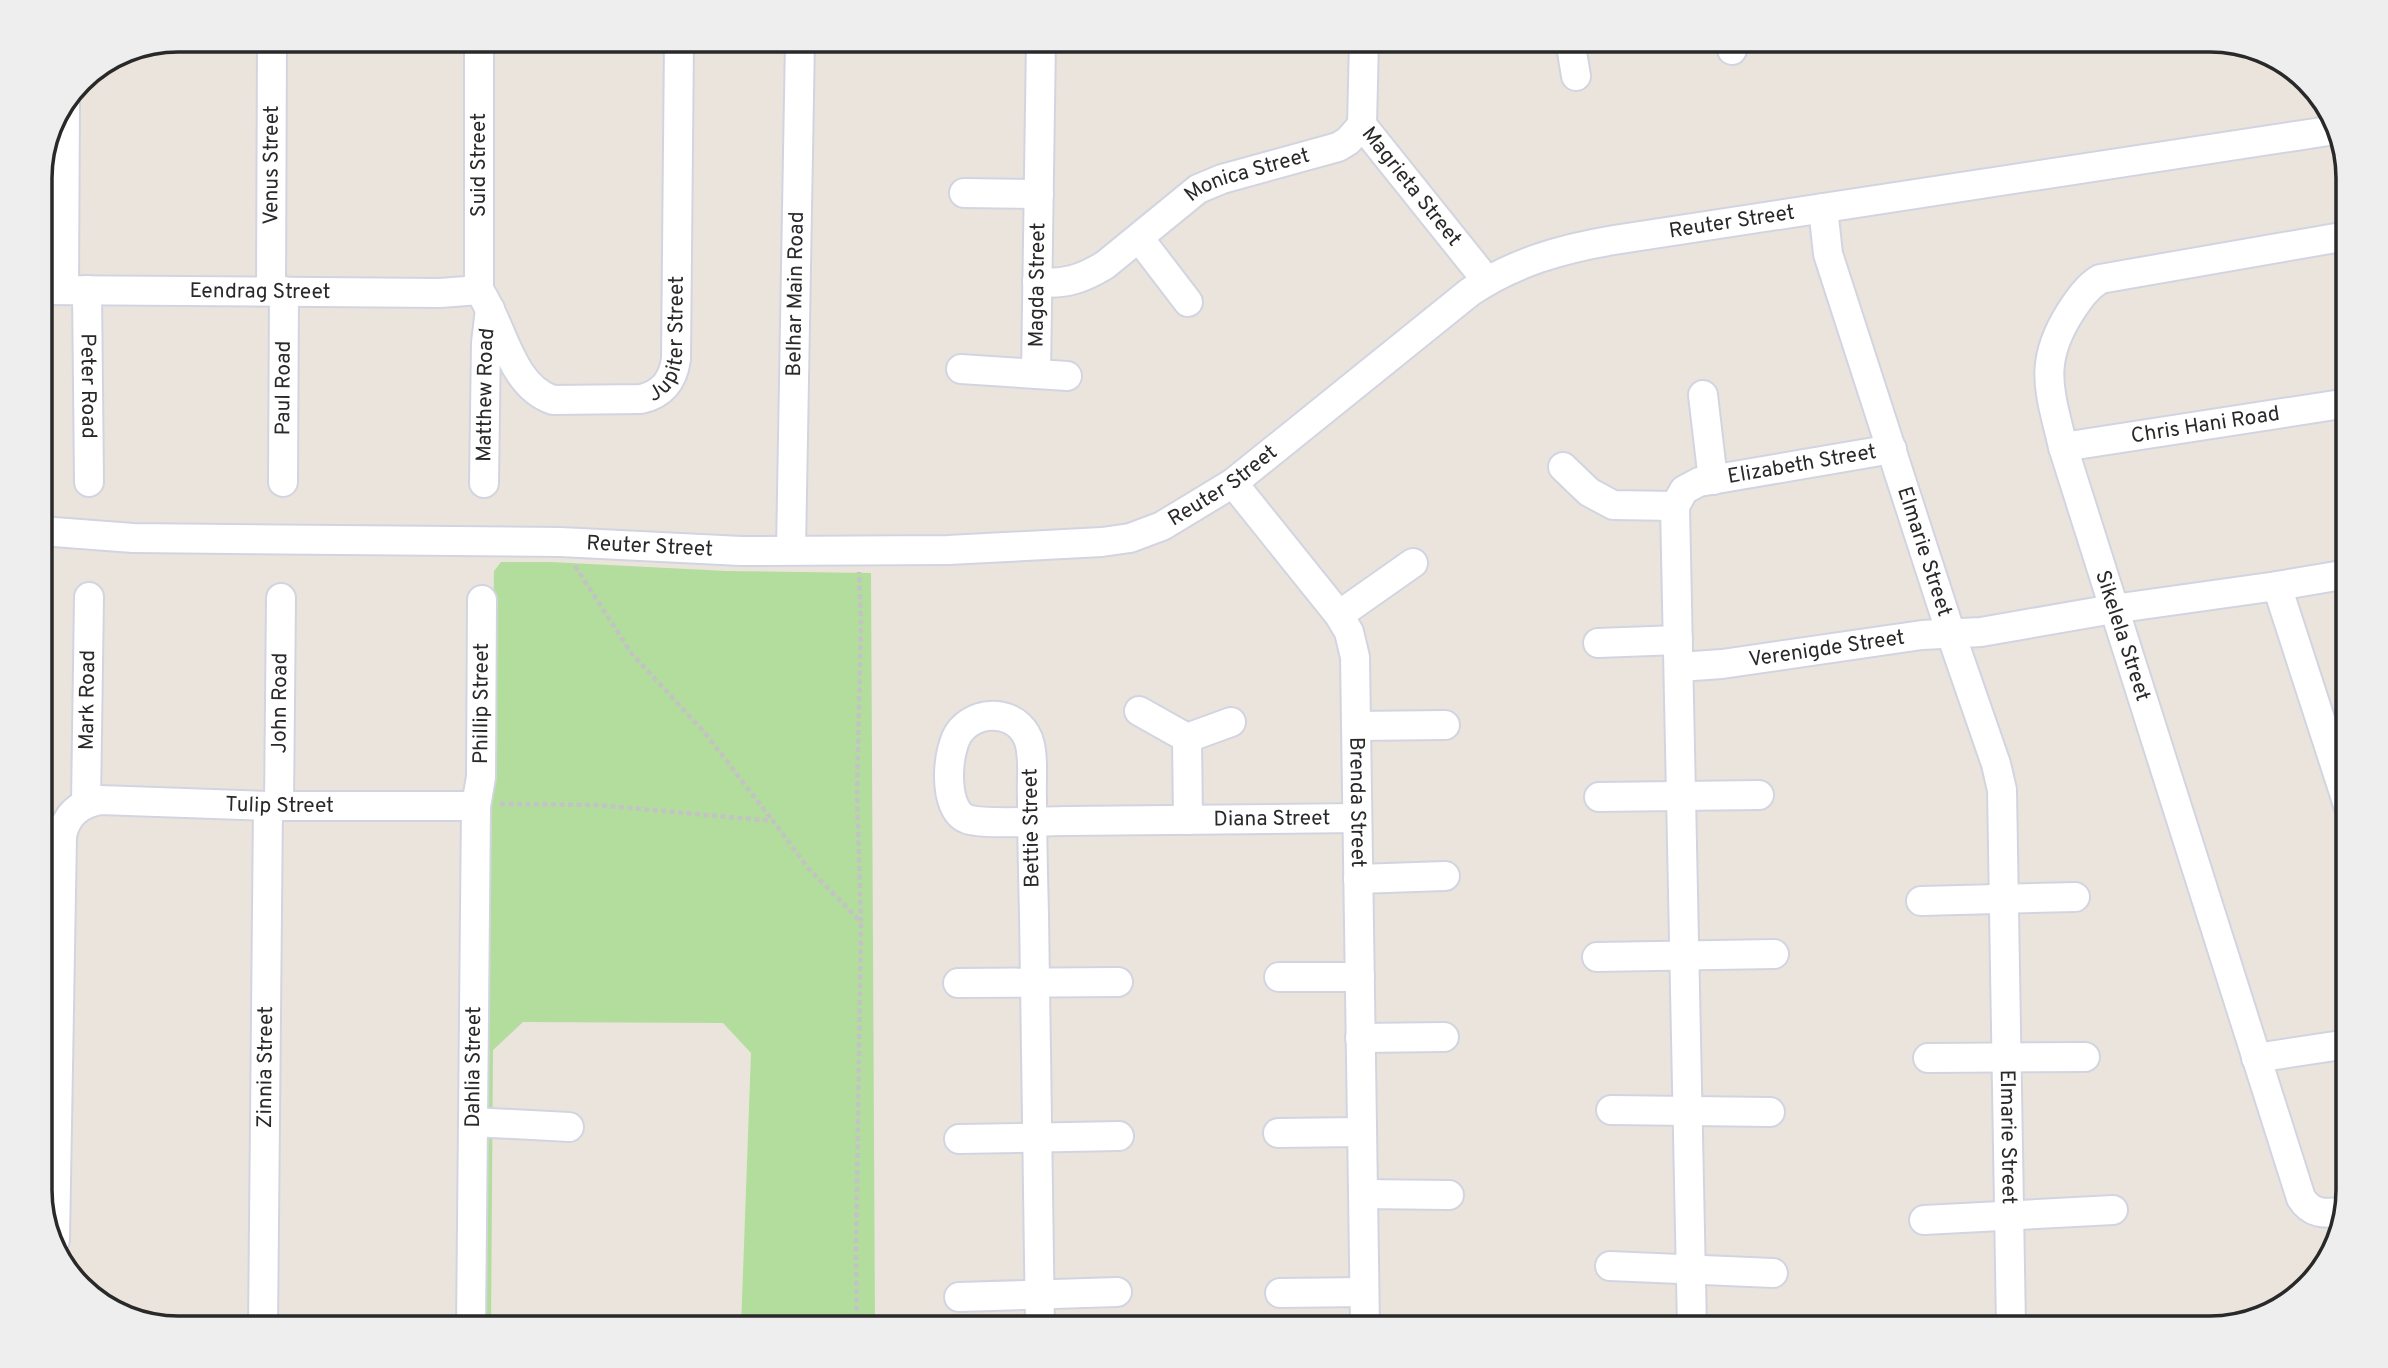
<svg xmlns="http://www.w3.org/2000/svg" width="2388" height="1368" font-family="Overpass,sans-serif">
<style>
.green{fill:#b2dd9d}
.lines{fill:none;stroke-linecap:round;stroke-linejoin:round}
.minor-casing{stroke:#d2d5e1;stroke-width:32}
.path{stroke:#c3c3c3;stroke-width:4.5;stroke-dasharray:5 3.5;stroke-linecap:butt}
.minor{stroke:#fff;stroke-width:28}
.labels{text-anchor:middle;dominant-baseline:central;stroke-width:5;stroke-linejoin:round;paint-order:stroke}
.street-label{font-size:21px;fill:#292929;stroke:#fff}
.rim{fill:none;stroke:#292929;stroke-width:3.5}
</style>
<rect width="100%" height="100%" fill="#eae4dc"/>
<polygon class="green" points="501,562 550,562 726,571 871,573 875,1328 741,1328 751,1053 723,1023 523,1022 493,1050 491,1328 478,1328 482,834 490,813 494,571"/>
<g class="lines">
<defs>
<g id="minor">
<path id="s1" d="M1364 40 1362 125 1487 281"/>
<polyline points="1570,40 1576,76"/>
<polyline points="1730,40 1732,50"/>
<polyline points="964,193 1039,194"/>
<path id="s2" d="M1823 208 1828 254 1951 634 1996 764 2002 790 2011 1328"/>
<polyline points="1139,238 1188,302"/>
<path id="s3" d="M1037 282C1064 285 1082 279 1105 265L1198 189 1222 179 1338 147 1348 141 1362 125"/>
<path id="s4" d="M41 290 440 293 479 290"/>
<polyline points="64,290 65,104"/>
<path id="s5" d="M87 290 89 482"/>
<path id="s6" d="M479 290C503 325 510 386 553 400L641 399C662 394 673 381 676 359L679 40"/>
<polyline points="479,290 479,40"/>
<path id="s7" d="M271 291 272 40"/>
<polyline points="961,369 1067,376"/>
<path id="s8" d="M1036 374 1041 40"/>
<polyline points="1703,395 1713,480"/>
<path id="s9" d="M2063 447 2348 403"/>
<polyline points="1563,467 1589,492 1613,505 1675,506"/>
<path id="s10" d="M283 482 284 291"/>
<path id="s11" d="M484 483 486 343 490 309"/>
<path id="s12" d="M1233 483 1339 615 1349 632 1355 657 1365 1328"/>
<path id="s13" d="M41 531 133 538 560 542 741 551 948 550 1102 542 1130 538 1162 526 1233 483 1470 292C1515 262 1561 249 1614 240L2335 130"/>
<path id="s14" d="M791 550 800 40"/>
<polyline points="2277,586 2348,805"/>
<polyline points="1339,615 1413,563"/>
<polyline points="1598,643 1678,640"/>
<path id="s15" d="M1679 667 1722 664 1922 635 1981 632 2113 609 2277 586 2348 574"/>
<polyline points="1139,711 1187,738 1188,820"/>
<polyline points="1356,726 1445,725"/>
<polyline points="1187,738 1231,722"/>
<polyline points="1599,797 1759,795"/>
<path id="s16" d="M86 803 89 597"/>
<path id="s17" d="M279 806 281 598"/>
<polyline points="1358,879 1445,876"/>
<polyline points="1921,901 2075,897"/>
<polyline points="1597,957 1774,954"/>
<polyline points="1279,977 1360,977"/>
<polyline points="958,983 1118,982"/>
<polyline points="1360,1038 1444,1037"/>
<polyline points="1928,1058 2085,1057"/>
<polyline points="2256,1058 2348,1044"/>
<polyline points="1611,1110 1770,1112"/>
<polyline points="473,1122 569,1127"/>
<polyline points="1278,1133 1362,1132"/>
<polyline points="959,1139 1119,1136"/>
<polyline points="1363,1194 1449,1195"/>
<path d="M2342 1212C2324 1214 2311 1214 2301 1198L2063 447C2050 391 2037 364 2071 311 2079 299 2087 287 2100 279L2347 236"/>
<polyline points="1924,1220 2113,1210"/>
<path id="s18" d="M55 1240 62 836C66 815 79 804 100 800L268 806H476"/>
<polyline points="1610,1266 1773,1273"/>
<polyline points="1280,1293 1364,1292"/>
<polyline points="959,1297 1117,1292"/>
<path id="s19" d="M263 1328 268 806"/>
<path id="s20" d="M471 1328 476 806 481 777 482 600"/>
<path id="s21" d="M1040 1328C1038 1190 1036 1052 1034 914 1033 875 1032 837 1032 798 1031 781 1034 762 1030 745 1023 713 982 706 961 730 946 747 942 810 967 819 983 825 1045 821 1066 821 1163 820 1260 819 1357 818"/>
<path id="s22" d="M1692 1328 1675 506 1684 490 1699 482 1892 449"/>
</g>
</defs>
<use href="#minor" class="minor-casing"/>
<g class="path">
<polyline points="575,566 632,654 705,733 773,821"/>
<polyline points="500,804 597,805 773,821 808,868 861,922 857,793 861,620 859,572"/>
<polyline points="857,1328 856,1256 861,922"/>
</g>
<use href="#minor" class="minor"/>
</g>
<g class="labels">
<g class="street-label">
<text transform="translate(479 165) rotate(-90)">Suid Street</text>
<text stroke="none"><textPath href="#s7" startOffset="126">Venus Street</textPath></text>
<text stroke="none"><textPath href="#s3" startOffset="243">Monica Street</textPath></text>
<text stroke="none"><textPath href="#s1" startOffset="164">Magrieta Street</textPath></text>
<text stroke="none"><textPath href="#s13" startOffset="1785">Reuter Street</textPath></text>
<text stroke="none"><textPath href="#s8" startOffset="89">Magda Street</textPath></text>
<text stroke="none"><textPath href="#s4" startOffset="219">Eendrag Street</textPath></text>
<text stroke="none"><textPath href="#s14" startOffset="256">Belhar Main Road</textPath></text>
<text stroke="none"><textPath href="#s6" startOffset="299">Jupiter Street</textPath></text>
<text stroke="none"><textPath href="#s5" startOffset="96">Peter Road</textPath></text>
<text stroke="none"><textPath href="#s10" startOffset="94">Paul Road</textPath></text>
<text stroke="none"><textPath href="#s11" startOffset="88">Matthew Road</textPath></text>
<text stroke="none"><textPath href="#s9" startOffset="144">Chris Hani Road</textPath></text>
<text stroke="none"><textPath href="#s22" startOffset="962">Elizabeth Street</textPath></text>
<text stroke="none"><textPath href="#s13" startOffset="1197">Reuter Street</textPath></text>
<text stroke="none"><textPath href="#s13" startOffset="609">Reuter Street</textPath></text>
<text stroke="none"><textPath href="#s2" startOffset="359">Elmarie Street</textPath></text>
<text transform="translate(2122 636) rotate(72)">Sikelela Street</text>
<text stroke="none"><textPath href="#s15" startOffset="149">Verenigde Street</textPath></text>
<text stroke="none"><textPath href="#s16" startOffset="103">Mark Road</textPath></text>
<text stroke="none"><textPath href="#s17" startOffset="103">John Road</textPath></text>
<text stroke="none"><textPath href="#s20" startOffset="625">Phillip Street</textPath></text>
<text stroke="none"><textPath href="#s12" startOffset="360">Brenda Street</textPath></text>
<text stroke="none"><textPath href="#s18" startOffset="640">Tulip Street</textPath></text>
<text stroke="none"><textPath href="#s21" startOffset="1073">Diana Street</textPath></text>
<text transform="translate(1032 828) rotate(-91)">Bettie Street</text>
<text stroke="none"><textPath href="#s19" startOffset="261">Zinnia Street</textPath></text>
<text stroke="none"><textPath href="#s20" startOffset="261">Dahlia Street</textPath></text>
<text stroke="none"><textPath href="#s2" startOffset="957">Elmarie Street</textPath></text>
</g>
</g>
<path d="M0 0H2388V1368H0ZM178 52H2210A126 126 0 0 1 2336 178V1190A126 126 0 0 1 2210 1316H178A126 126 0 0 1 52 1190V178A126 126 0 0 1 178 52Z" fill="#eee" fill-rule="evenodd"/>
<path class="rim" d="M178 52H2210A126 126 0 0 1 2336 178V1190A126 126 0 0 1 2210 1316H178A126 126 0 0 1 52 1190V178A126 126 0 0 1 178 52Z"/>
</svg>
